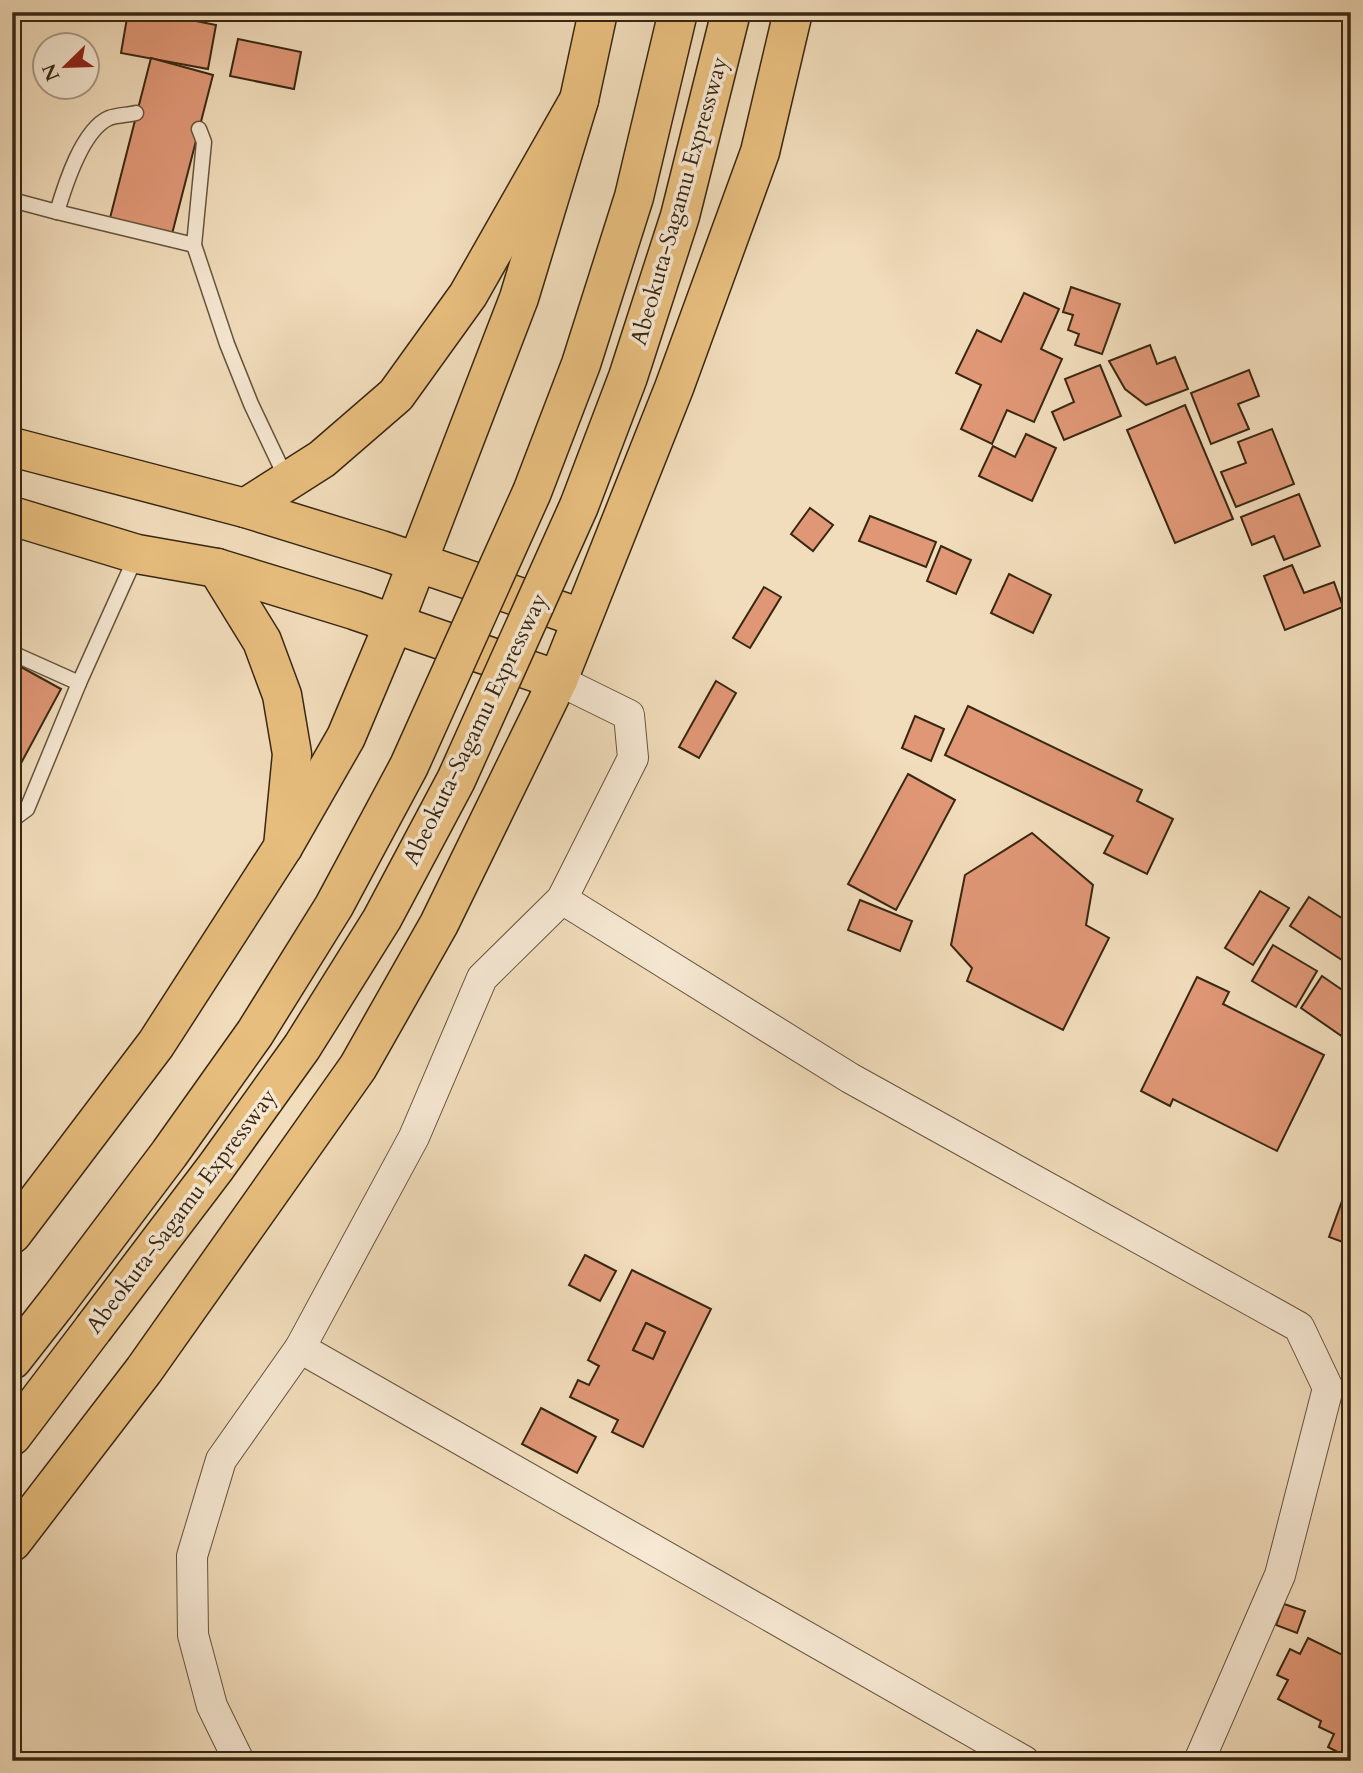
<svg xmlns="http://www.w3.org/2000/svg" width="1363" height="1773" font-family="Cardo,serif">
<style>
.building{fill:#e09776;stroke:#382712;stroke-width:2;fill-rule:evenodd}
.lines{fill:none;stroke-linecap:round;stroke-linejoin:round}
.service-casing{stroke:#66543c;stroke-width:17}
.minor-casing{stroke:#66543c;stroke-width:32}
.primary-casing{stroke:#382712;stroke-width:41}
.trunk-casing{stroke:#382712;stroke-width:41}
.service{stroke:#f6e8d3;stroke-width:14}
.minor{stroke:#f6e8d3;stroke-width:30}
.primary{stroke:#e8be7e;stroke-width:38}
.trunk{stroke:#e8be7e;stroke-width:38}
.trunk-bridge-casing{stroke:#382712;stroke-width:41;stroke-linecap:butt}
.trunk-bridge{stroke:#e8be7e;stroke-width:38}
.labels{text-anchor:middle;dominant-baseline:central;stroke-width:7;stroke-linejoin:round;paint-order:stroke}
.street-label{font-size:23px;fill:#382712;stroke:#f6e8d3}
</style>
<rect width="100%" height="100%" fill="#f1dcbb"/>
<filter id="stains"><feTurbulence type="fractalNoise" baseFrequency=".00286" numOctaves="4"/><feColorMatrix values="0 0 0 0 .2 0 0 0 0 .09 0 0 0 0 .02 0 0 0 .5 -.17"/></filter>
<radialGradient id="worn" r=".72"><stop offset=".6" stop-color="#630" stop-opacity="0"/><stop offset="1" stop-color="#630" stop-opacity=".3"/></radialGradient>
<g class="building">
<polygon points="128,12 151,12 216,25 208,69 121,53"/>
<polygon points="238,39 301,52 294,89 230,76"/>
<polygon points="151,58 213,75 172,234 110,218"/>
<polygon points="12,86 21,89 12,121"/>
<polygon points="1071,287 1120,304 1102,354 1075,345 1079,334 1068,330 1073,315 1063,312"/>
<polygon points="1024,293 1059,309 1041,349 1062,359 1034,422 1007,410 992,444 961,429 981,385 956,373 977,330 1001,342"/>
<polygon points="1150,345 1157,364 1175,357 1188,389 1146,405 1125,389 1109,361"/>
<polygon points="1100,365 1121,416 1064,440 1052,412 1074,402 1065,379"/>
<polygon points="1249,370 1259,396 1238,404 1249,429 1211,444 1191,393"/>
<polygon points="1185,405 1233,519 1175,543 1127,430"/>
<polygon points="1272,429 1294,484 1236,507 1221,472 1246,463 1238,442"/>
<polygon points="1026,434 1056,448 1032,501 979,476 993,446 1015,457"/>
<polygon points="1299,494 1320,546 1284,560 1274,536 1252,545 1241,517"/>
<polygon points="810,508 833,525 813,551 791,534"/>
<polygon points="870,516 936,542 926,567 859,541"/>
<polygon points="941,546 971,560 956,594 927,581"/>
<polygon points="1292,565 1304,593 1334,582 1343,607 1285,630 1264,576"/>
<polygon points="1009,574 1051,595 1033,633 991,613"/>
<polygon points="764,587 781,597 750,648 733,638"/>
<polygon points="12,662 61,689 12,780"/>
<polygon points="716,681 736,693 699,758 679,747"/>
<polygon points="968,706 1142,790 1137,801 1173,819 1147,874 1104,853 1113,836 945,755"/>
<polygon points="915,716 944,729 931,761 902,748"/>
<polygon points="908,774 955,800 896,910 848,884"/>
<polygon points="1032,833 1093,885 1086,925 1109,938 1063,1030 967,981 972,968 951,945 965,875"/>
<polygon points="1260,891 1289,908 1253,965 1225,948"/>
<polygon points="1309,897 1351,924 1351,966 1290,926"/>
<polygon points="860,900 912,921 900,951 848,930"/>
<polygon points="1273,945 1317,971 1296,1007 1252,981"/>
<polygon points="1322,976 1351,996 1351,1025 1343,1037 1301,1008"/>
<polygon points="1197,977 1229,992 1223,1004 1324,1055 1277,1151 1173,1099 1170,1106 1141,1091"/>
<polygon points="1350,1179 1351,1179 1351,1245 1329,1237"/>
<polygon points="585,1255 616,1271 600,1301 569,1285"/>
<path d="M632 1270 711 1309 643 1447 612 1432 618 1420 570 1397 578 1380 589 1385 599 1366 588 1360ZM646 1323 665 1332 653 1359 633 1350Z"/>
<polygon points="646,1323 665,1332 653,1359 633,1350"/>
<polygon points="541,1408 596,1437 577,1473 522,1444"/>
<polygon points="1284,1604 1305,1611 1297,1633 1276,1625"/>
<polygon points="1308,1638 1351,1659 1349,1758 1328,1747 1334,1734 1319,1727 1321,1721 1278,1699 1288,1680 1277,1675 1290,1649 1300,1654"/>
</g>
<g class="lines">
<defs>
<g id="service">
<polyline points="199,129 204,142 194,245 227,344 251,404 287,480"/>
<path d="M12 200 57 212C65 185 82 130 109 118 117 115 128 115 136 113"/>
<polyline points="57,212 194,245"/>
<polyline points="12,653 79,683"/>
<polyline points="12,820 27,809 79,683 137,554"/>
</g>
<g id="minor">
<polyline points="562,899 850,1078 1299,1327 1328,1388 1280,1575 1199,1761"/>
<polyline points="300,1348 1024,1761"/>
<polyline points="239,1761 212,1706 193,1635 192,1556 221,1460 300,1348 414,1137 482,978 562,899 633,758 629,715 558,680"/>
</g>
<g id="primary">
<polyline points="12,1234 156,1044 283,847 346,737 394,623 519,298 579,100 598,12"/>
<polyline points="12,1542 144,1370 358,1067 439,924 558,680 674,388 760,152 793,12"/>
</g>
<g id="trunk">
<polyline points="12,447 245,508 381,550 581,618"/>
<polyline points="245,508 322,459 396,395 468,295 579,100"/>
<polyline points="12,516 137,554 217,568 354,610 558,680"/>
<polyline points="217,568 262,641 282,695 292,754 283,847"/>
<polyline points="12,1360 59,1300"/>
<polyline points="12,1436 93,1329"/>
</g>
</defs>
<use href="#service" class="service-casing"/>
<use href="#minor" class="minor-casing"/>
<use href="#primary" class="primary-casing"/>
<use href="#trunk" class="trunk-casing"/>
<use href="#service" class="service"/>
<use href="#minor" class="minor"/>
<use href="#primary" class="primary"/>
<use href="#trunk" class="trunk"/>
<defs>
<g id="trunk-bridge">
<polyline points="59,1300 169,1154 255,1033 334,906 409,766 532,492 581,364 634,197 678,12"/>
<polyline points="93,1329 216,1167 302,1047 382,919 456,780 579,506 628,377 680,216 731,12"/>
</g>
</defs>
<use href="#trunk-bridge" class="trunk-bridge-casing"/>
<use href="#trunk-bridge" class="trunk-bridge"/>
</g>
<g class="labels">
<g class="street-label">
<text transform="translate(679 201) rotate(-74)">Abeokuta-Sagamu Expressway</text>
<text transform="translate(475 729) rotate(-64)">Abeokuta-Sagamu Expressway</text>
<text transform="translate(181 1211) rotate(-53)">Abeokuta-Sagamu Expressway</text>
</g>
</g>
<rect width="1363" height="1773" fill="none" stroke="#f1dcbb" stroke-width="42"/>
<rect x="14" y="14" width="1335" height="1745" fill="none" stroke="#382712" stroke-width="3.5"/>
<rect x="21" y="21" width="1321" height="1731" fill="none" stroke="#382712" stroke-width="2"/>
<g transform="translate(66 66) rotate(247)"><circle r="33" fill="#f6e8d3" stroke="#aa9b86" stroke-width="2"/>
<path d="M0-5L12 26L0 18L-12 26Z" fill="#8f2418"/>
<text y="-10" font-size="19" font-weight="bold" text-anchor="middle" fill="#382712">N</text>
</g>
<rect width="100%" height="100%" filter="url(#stains)"/>
<rect width="100%" height="100%" fill="url(#worn)"/>
</svg>
